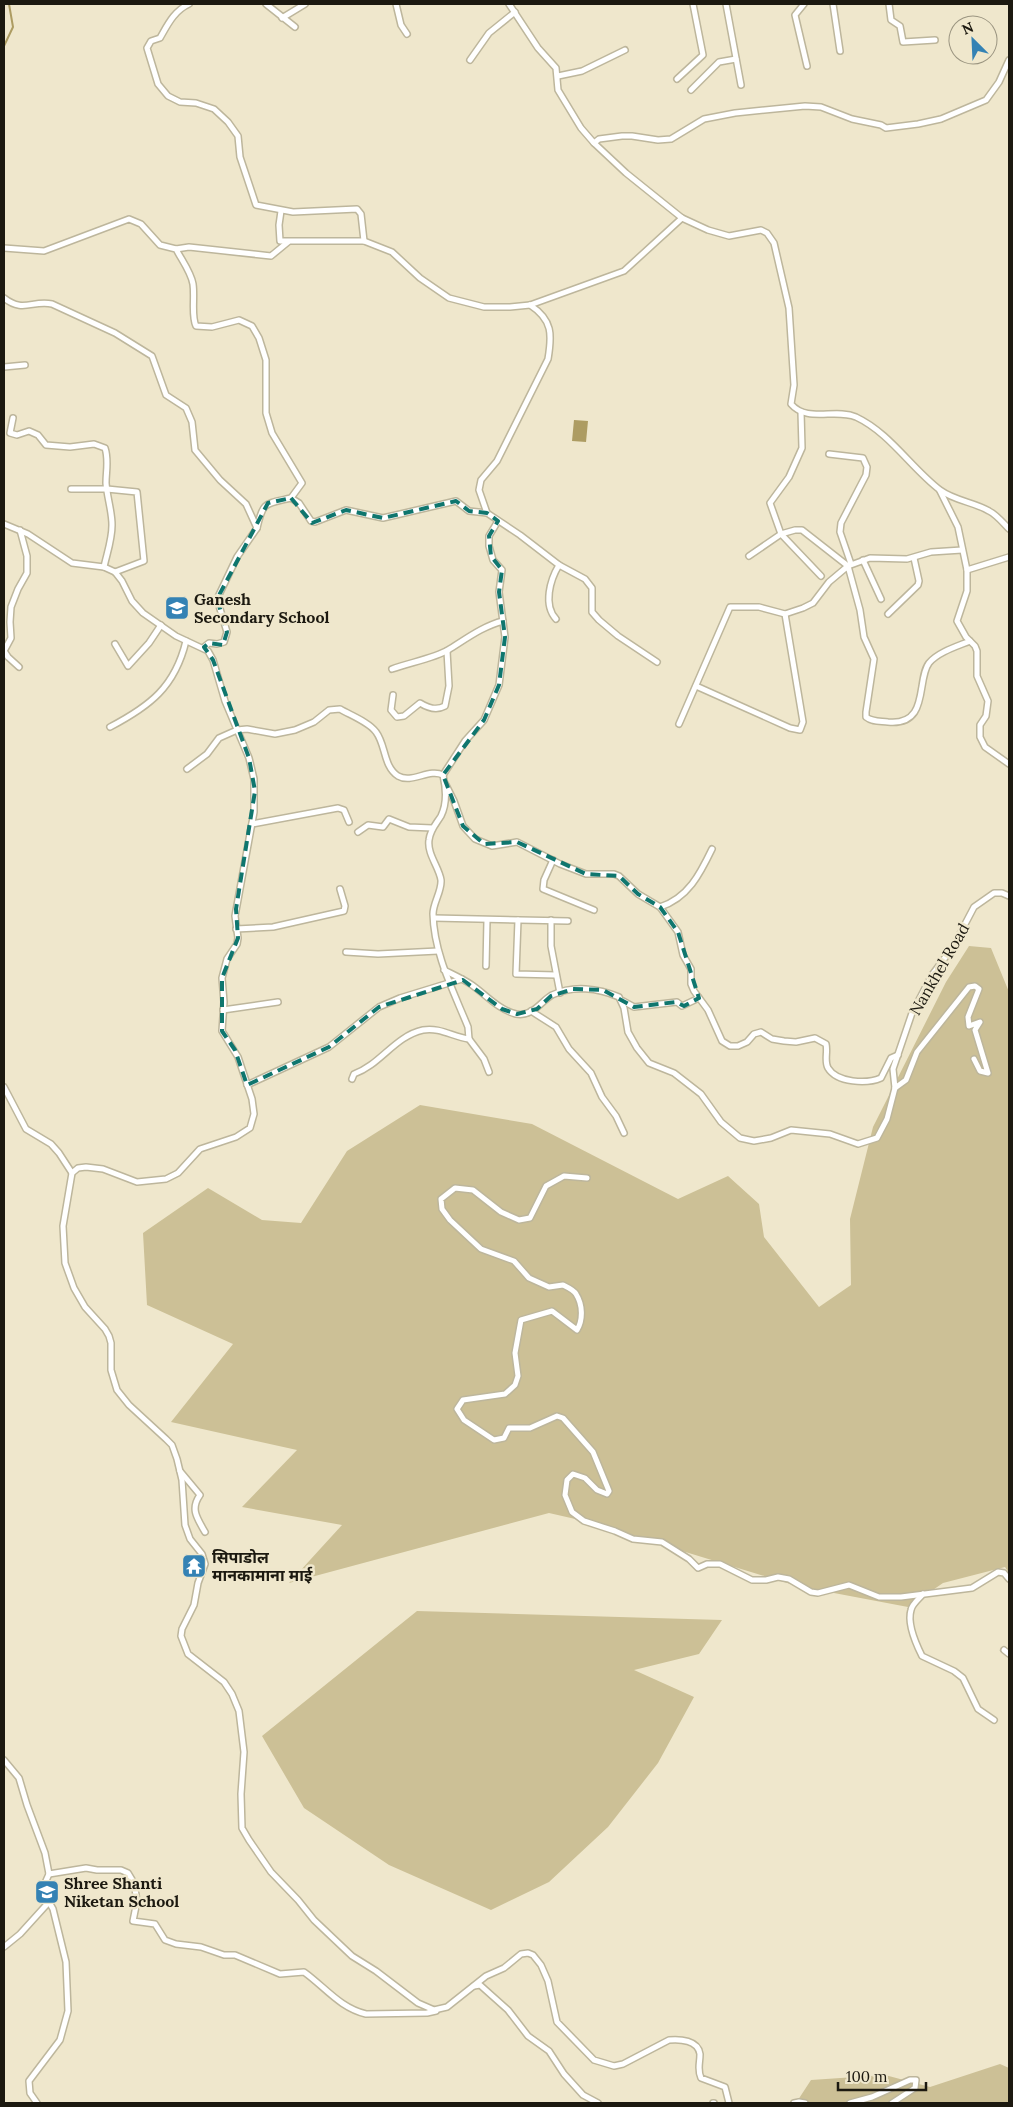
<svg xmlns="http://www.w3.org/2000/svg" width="1013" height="2107" font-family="Lora,'Noto Sans Devanagari',serif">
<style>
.green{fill:#ccc096}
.water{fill:#ad9c62}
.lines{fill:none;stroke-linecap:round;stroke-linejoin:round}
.stream{stroke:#ad9c62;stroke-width:2}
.minor-casing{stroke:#bdb69c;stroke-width:8}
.minor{stroke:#fff;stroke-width:5}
.marked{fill:none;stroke:#0f766e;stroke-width:4;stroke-dasharray:10 6;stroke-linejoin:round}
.labels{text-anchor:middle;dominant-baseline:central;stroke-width:5;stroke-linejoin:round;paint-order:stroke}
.poi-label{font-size:16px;font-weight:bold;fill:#1c1910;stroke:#efe7cc;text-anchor:start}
.street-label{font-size:16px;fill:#1c1910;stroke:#efe7cc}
</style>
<rect width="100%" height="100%" fill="#efe7cc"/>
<g class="green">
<polygon points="969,946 991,948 1009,992 1009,1573 1005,1567 943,1583 908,1607 797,1586 584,1521 549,1513 289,1583 342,1525 242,1507 297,1450 171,1422 233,1344 147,1305 143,1233 208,1188 262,1220 301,1223 347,1151 420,1105 532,1124 678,1199 728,1176 759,1204 764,1237 819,1307 851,1285 850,1219 873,1127 946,982"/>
<polygon points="417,1611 722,1620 699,1654 634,1670 694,1697 658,1763 608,1827 549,1882 491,1910 389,1865 304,1808 262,1736"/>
<polygon points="1000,2064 1009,2068 1009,2103 796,2103 811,2080 885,2075 930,2087"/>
</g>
<polygon class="water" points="574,420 588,421 586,442 572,441"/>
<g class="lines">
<polyline class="stream" points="4,46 13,27 9,4"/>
<defs>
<g id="minor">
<path d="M189 4C174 11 168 24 160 38L151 41 147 48 158 84 168 96 180 102 196 103 214 109 228 122 238 136 240 157 256 205 293 212 357 209 361 214 364 241"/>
<polyline points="266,4 295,27"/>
<polyline points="396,4 401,25 407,34"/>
<path d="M509 4 538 48 556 68 558 90 581 128 594 143 626 173 682 218 708 230 729 236 761 230 767 233 774 243 789 308 794 385 791 404C807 423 835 408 856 417 890 433 911 468 940 490 955 501 974 502 989 511 997 515 1003 523 1009 529"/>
<polyline points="726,4 741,85"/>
<polyline points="804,4 795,15 807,66"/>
<polyline points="833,4 840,51"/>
<polyline points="889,4 891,20 900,26 903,42 935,40"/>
<polyline points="282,18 305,4"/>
<polyline points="470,60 489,33 515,12"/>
<polyline points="558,76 582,71 625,50"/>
<polyline points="677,79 703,55 693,4"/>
<polyline points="691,90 719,62 736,59"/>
<polyline points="594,143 599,139 622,136 632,136 658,140 671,139 704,119 735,113 805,106 821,107 852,119 881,125 886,128 918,124 941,119 986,100 999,82 1009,60"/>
<polyline points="281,211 279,225 280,241 364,241 392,252 420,278 449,298 484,307 510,307 530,305 624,271 682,218"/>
<path d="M4 248 44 251 129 219 141 224 160 245 176 249C181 259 191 272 193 284 195 298 191 316 196 326L212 327 239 320 252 326 259 338 266 360V413L272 433 302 483 291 498C265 504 263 501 257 528"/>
<polyline points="176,249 189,247 271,256 288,242"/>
<path d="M4 298C23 313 32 300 52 304L115 333 152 356 166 395 186 408 192 422 195 450 220 480 246 504 257 528 237 557 217 599 227 632 224 642 217 644 209 643 204 647"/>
<polyline points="4,367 25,365"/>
<polyline points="801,412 802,448 789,477 770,503 781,534 821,576"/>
<path d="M13 418 10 433 17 435 29 431 38 435 46 445 70 447 94 444 105 448C109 460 106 471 106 483 107 497 112 511 112 525 112 540 107 553 104 567"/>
<polyline points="829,454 863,458 867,467 866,475 841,523 840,532 851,564"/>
<polyline points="71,489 107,489 137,492 144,561 115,572"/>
<polyline points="940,491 958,527 967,570 967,591 957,621 966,637 975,646 977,651 977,676 988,701 986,716 980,725 980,737 985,747 1009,764"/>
<polyline points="291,498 299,503 311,521 315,522 346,510 383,518 456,501 469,511 487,513 520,535 559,565 585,579 592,588 592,612 599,620 618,636 657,662"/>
<path d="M487 513 479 490 481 480 497 461 548 359C552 335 553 320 530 305"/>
<path d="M4 524 28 534 72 563 104 567 115 572 122 581 132 601 143 613 176 636 208 651 213 660 225 701 249 758 254 779V812L235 916 238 938 237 944 227 959 222 978 224 1002 222 1031 238 1057 252 1099 254 1114 250 1128 236 1137 200 1149 178 1173 166 1179 137 1182 103 1169 86 1167 78 1168 72 1173 63 1226 65 1263 74 1288 85 1307 105 1329 109 1336 111 1343V1370L117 1390 129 1405 166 1439 172 1445 177 1459 182 1480 185 1525 190 1539 202 1554 205 1564 198 1583 194 1605 182 1629 181 1636 188 1654 224 1682 232 1694 239 1711 244 1752 241 1794 242 1828 249 1840 271 1872 298 1900 314 1920 352 1956 376 1971 418 2003 434 2010 447 2007 486 1976 504 1968 521 1954 528 1953 533 1955 541 1965 548 1981 557 2022 594 2060 614 2066 623 2064 669 2040C680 2039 698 2040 700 2054 700 2064 697 2069 701 2078L725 2087 729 2103"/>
<polyline points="749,556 781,534 795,530 802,530 848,566 870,558 907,559 931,552 962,550"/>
<polyline points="863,560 881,599"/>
<polyline points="967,570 1009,557"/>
<polyline points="888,614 918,585 919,581 914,558"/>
<path d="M556 619C543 605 550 580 559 565"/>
<polyline points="115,644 128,666 149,643 161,625"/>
<polyline points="19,667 8,657 4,651 11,638 10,622 11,607 18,589 27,573 27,556 20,530"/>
<path d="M392 669C408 663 435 658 448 650 466 639 483 626 503 621"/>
<polyline points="696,686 790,728 800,730 803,722 785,614"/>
<path d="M393 695 391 710 397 717 404 716 420 703C428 708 436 711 445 706L449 686 447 651"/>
<path d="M679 724 730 607H759L785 614 803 608 813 603 829 582 848 566 860 610 864 637 874 659 866 712V717C872 722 880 721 888 722 930 726 916 680 929 663 938 652 958 646 970 641"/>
<path d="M110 727C150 706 175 687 186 641"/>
<path d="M187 769 207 754 219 738 237 730 247 729 275 734 295 730 314 722 329 710 340 709C350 715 369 722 376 732 386 745 383 766 398 776 412 784 429 768 443 775"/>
<polyline points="443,775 465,741 484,720 499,685 505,637 499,592 502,570 493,560 489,546 489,536 498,521"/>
<path d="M446 785 454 801 463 826 475 839 492 846 517 842 560 864 586 874H614L619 876 638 894 660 907C688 898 700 874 712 849"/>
<polyline points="252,824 338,808 344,810 349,822"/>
<polyline points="358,832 368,825 383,827 389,819 409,827 432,828"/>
<polyline points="553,860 544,880 543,889 594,910"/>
<path d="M660 907 678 932 683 955 691 969V984L694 991 708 1010 722 1041 730 1046H738L747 1042 754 1034 761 1032 772 1039 784 1041 796 1042 815 1038 826 1044C828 1052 824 1061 828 1068 837 1083 867 1084 881 1078L891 1058 898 1055"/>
<polyline points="434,918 568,921"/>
<polyline points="518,920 516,974 556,975"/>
<polyline points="551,920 551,946 560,993"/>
<polyline points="236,929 273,927 344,911 345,906 340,889"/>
<polyline points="346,952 378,954 438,951"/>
<polyline points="486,966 487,920"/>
<path d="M444 970C454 975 463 979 472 985 486 995 499 1010 516 1014 533 1017 540 1002 552 995 573 985 598 988 619 997L624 1008 628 1032 637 1048 649 1063 674 1073 701 1094 721 1122 740 1138 754 1141 771 1138 791 1130 830 1134 858 1144 877 1138 887 1119 895 1088 893 1069 912 1013 932 975 953 947 974 907 994 893H1002L1009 896"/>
<polyline points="623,1001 634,1007 677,1002 682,1006 699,998"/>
<polyline points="223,1010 278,1002"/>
<polyline points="531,1011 556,1027 569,1049 591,1073 602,1097 616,1116 624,1133"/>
<polyline points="469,1039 484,1059 489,1072"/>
<path d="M352 1079 354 1074C380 1065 395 1036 423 1030 440 1027 453 1037 469 1039L468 1027C453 990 434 954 433 914 433 903 442 891 441 880 439 867 427 854 429 840 430 830 436 824 441 816 447 804 446 788 443 775"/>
<polyline points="247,1085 329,1047 379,1007 400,998 462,979"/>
<polyline points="4,1087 26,1129 51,1144 59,1153 72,1173"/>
<polyline points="895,1088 906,1080 917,1052 969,987 975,986 979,989 968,1017 969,1026 980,1022 975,1030 988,1073 980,1071 974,1059"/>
<path d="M587 1178 564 1176 546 1186 530 1218 519 1220 501 1212 473 1190 455 1188 441 1199 442 1209 450 1220 481 1249 514 1261 529 1278 549 1287 563 1285C567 1287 574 1290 576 1294 583 1305 583 1320 577 1330L552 1311 521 1320 515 1353 518 1376 515 1385 505 1394 463 1400 457 1409 464 1420 494 1440 504 1438 509 1428H530L557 1416 563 1418 593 1452 609 1491 607 1494 597 1490 585 1478 573 1474 567 1480 565 1495 572 1512 584 1521 615 1531 633 1539 662 1542 689 1559 698 1568 707 1564H720L752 1580H766L778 1577 789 1579 811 1592 818 1593 849 1585 879 1597H901L972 1588 998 1572 1004 1573 1009 1579"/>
<path d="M180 1471 200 1495C190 1509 197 1518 205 1532"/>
<path d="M923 1594C919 1599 912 1604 911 1610 907 1623 916 1644 922 1656L954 1671 963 1678 978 1709 994 1720"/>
<polyline points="1004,1650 1009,1654"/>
<polyline points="4,1760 19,1778 27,1805 45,1853 49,1874 45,1883 49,1902 53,1909 66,1962 68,2011 60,2040 29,2081 30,2093 37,2103"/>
<path d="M49 1874 86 1868 97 1870H121L128 1873 134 1883 137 1901 133 1921 155 1924 165 1940 176 1944 201 1947 224 1955H235L280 1974 304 1972C325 1987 340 2008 366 2014L427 2013 436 2011"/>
<polyline points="4,1947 20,1934 49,1902"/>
<polyline points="474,1986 480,1985 508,2010 528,2036 549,2051 564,2074 583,2095 598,2103"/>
<polyline points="713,2103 714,2103"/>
<polyline points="794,2103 799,2102 805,2103"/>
<polyline points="850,2103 872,2097 910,2080 916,2080 915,2088 892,2103"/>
</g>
</defs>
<use href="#minor" class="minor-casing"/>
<use href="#minor" class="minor"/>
</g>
<path class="marked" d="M291 498 312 523 346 510 383 518 456 501 469 511 487 513 498 521 489 536 491 556 502 570 499 592 505 637 499 685 484 720 443 775 463 826 484 844 517 842 586 874 619 876 638 894 660 907 678 932 699 998 684 1006 676 1002 634 1007 603 990 573 989 551 996 537 1009 517 1014 502 1009 463 980 379 1007 329 1047 247 1085 235 1050 222 1031V978L238 938 236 909 255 791 249 758 213 660 204 647 209 643 223 645 227 632 217 599 268 503Z"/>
<defs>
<symbol id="school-square" viewBox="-11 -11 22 22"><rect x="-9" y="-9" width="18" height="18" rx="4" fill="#3482b4" stroke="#efe7cc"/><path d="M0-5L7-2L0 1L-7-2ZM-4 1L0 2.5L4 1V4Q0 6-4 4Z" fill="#fff"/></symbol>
<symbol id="temple-square" viewBox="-11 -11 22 22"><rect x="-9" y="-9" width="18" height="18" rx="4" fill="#3482b4" stroke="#efe7cc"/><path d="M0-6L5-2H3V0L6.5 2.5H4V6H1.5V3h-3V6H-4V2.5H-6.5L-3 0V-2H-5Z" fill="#fff"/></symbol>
</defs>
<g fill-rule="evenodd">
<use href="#school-square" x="163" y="594" width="28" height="28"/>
<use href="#temple-square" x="180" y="1552" width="28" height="28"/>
<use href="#school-square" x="33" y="1878" width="28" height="28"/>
</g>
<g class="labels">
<g class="poi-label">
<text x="194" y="599">Ganesh<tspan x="194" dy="18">Secondary School</tspan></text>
<text x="212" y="1557">सिपाडोल<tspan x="212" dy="18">मानकामाना माई</tspan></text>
<text x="64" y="1883">Shree Shanti<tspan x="64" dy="18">Niketan School</tspan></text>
</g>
<g class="street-label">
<text transform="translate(939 969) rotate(-60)">Nankhel Road</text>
</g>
</g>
<rect width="1013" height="2107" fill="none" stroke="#1c1910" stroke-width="10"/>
<g transform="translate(973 40) rotate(336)"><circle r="24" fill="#efe7cc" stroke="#9b9581"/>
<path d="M0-4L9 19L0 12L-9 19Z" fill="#3482b4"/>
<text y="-8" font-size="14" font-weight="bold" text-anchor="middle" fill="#1c1910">N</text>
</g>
<path d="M838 2082v8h88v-8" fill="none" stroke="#1c1910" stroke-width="2.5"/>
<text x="846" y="2082" font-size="15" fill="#1c1910" stroke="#efe7cc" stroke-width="4" paint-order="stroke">100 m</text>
</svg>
